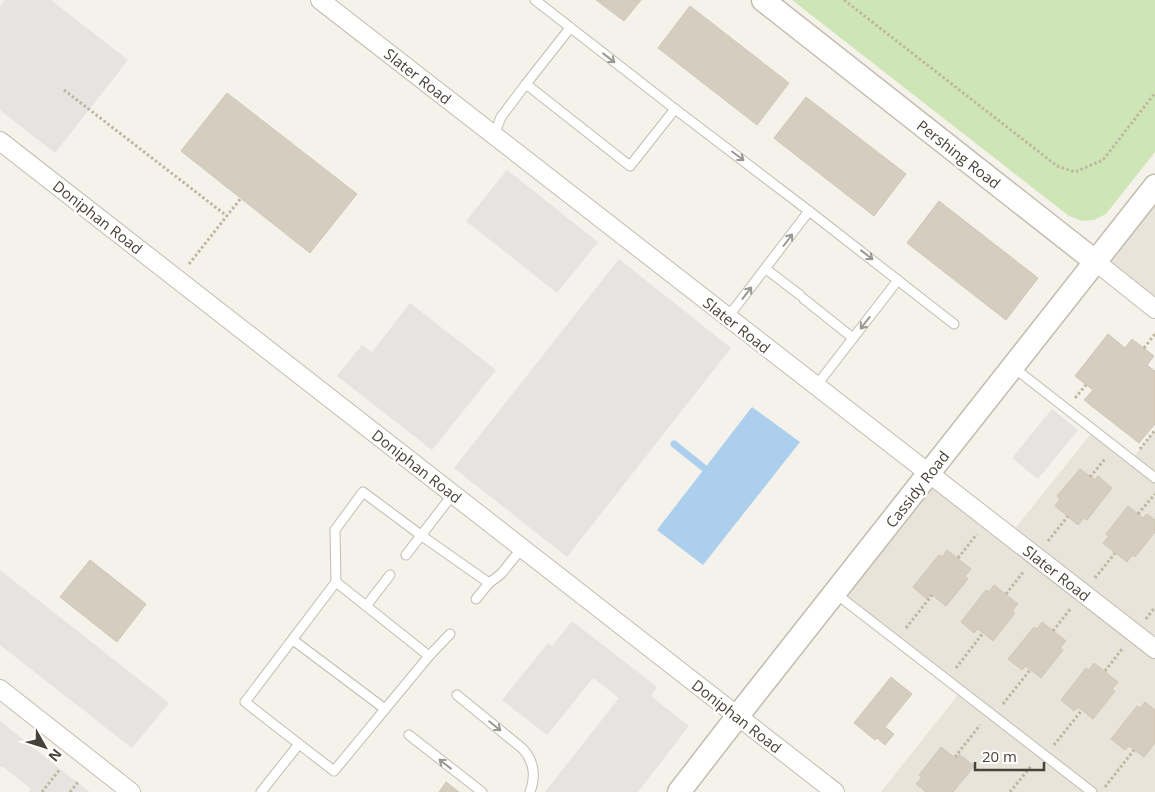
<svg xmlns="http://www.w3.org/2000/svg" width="1155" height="792" font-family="'Open Sans',sans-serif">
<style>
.residential{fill:#e8e4d9}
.green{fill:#cee6b6}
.parking{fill:#e6e4e1}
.water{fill:#abcfed}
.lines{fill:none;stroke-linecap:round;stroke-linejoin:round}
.stream{stroke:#abcfed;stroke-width:7}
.building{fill:#d5cec0;stroke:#d0c6b4}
.service-casing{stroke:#c2bdb0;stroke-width:11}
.minor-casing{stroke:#c2bdb0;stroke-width:20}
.tertiary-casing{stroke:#c2bdb0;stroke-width:25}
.path{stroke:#c0b69f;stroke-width:3;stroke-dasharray:2.5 2.5;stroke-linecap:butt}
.service{stroke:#fff;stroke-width:9}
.minor{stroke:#fff;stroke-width:18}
.tertiary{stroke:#fff;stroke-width:22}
.oneway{stroke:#9a9892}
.labels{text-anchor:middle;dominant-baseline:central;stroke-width:5;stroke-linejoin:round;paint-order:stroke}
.street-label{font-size:15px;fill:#484339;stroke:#fff}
</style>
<rect width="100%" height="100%" fill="#f4f2ea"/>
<g class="residential">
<polygon points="1155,186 1155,309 1096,262"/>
<polygon points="1094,430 1132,459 1155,430 1155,792 881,792 961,691 835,593 929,474 1009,536"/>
</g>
<polygon class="green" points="792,0 1155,0 1155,152 1106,214 1094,220 1082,221 1069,216"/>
<g class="parking">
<polygon points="5,0 51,0 128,60 55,153 0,110 0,6"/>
<polygon points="507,170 598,242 557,293 466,221"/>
<polygon points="619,259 731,348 567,557 454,468"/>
<polygon points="410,303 496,370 432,450 337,376 362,345 372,352"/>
<polygon points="1052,409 1078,430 1038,479 1012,458"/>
<polygon points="0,570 169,703 132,748 0,645"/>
<polygon points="572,621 657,687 651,696 689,726 638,792 545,792 619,698 593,678 547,735 502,700 548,643 552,646"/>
<polygon points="0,721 60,769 90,792 29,792 31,789 2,766 0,767"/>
</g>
<polygon class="water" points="752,407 800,442 703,565 657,530"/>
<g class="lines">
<polyline class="stream" points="674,444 704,468"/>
</g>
<g class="building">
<polygon points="596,0 641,0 624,21"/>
<polygon points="690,6 789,83 757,125 658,48"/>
<polygon points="227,93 357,194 310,253 181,151"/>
<polygon points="806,97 906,174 874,216 774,138"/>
<polygon points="939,201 1038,278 1006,320 907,243"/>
<polygon points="1108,334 1125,348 1132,339 1154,356 1147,365 1155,371 1155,424 1139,443 1084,400 1093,390 1075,376"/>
<polygon points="1080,469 1095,480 1098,476 1112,488 1087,520 1084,518 1078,525 1055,506 1060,499 1057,496"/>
<polygon points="1128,506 1143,518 1147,514 1155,520 1155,532 1135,557 1132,555 1127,562 1103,543 1109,536 1106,534"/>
<polygon points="947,550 971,569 965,576 968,579 946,606 931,594 927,599 913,587 939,555 942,557"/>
<polygon points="90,560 146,604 117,642 60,597"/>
<polygon points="994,585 1018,604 1012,611 1015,613 993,641 978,629 974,633 961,622 986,590 989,592"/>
<polygon points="1042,622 1066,641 1060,648 1063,650 1041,678 1026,666 1022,670 1008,659 1034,627 1037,629"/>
<polygon points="1094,663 1118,682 1112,689 1115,691 1093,719 1078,707 1074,711 1061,700 1086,668 1089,670"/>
<polygon points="891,677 912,694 885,727 894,734 885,745 877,738 875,740 854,723"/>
<polygon points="1145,702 1155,710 1155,743 1144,757 1129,746 1125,750 1111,739 1137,706 1140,708"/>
<polygon points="941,747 956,759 959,754 974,766 953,792 926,792 916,784 922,777 919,775"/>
<polygon points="446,782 459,792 439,792"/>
</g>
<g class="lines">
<defs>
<g id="service">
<polyline points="535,0 675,109 809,211 954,324"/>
<polyline points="526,84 570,28"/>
<polyline points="494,135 501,117 526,84 630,166 675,109"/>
<polyline points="766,269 800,295"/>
<polyline points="804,299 853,338"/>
<polyline points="728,317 809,211"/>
<polyline points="1013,367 1155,478"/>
<polyline points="816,386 898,280"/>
<polyline points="406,555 453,494"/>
<polyline points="835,593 1092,792"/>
<polyline points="476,599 489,583"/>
<polyline points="366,606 390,575"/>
<polyline points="293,640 385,709"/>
<polyline points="429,656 450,634"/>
<path d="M457 695 523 749C534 761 536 777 530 792"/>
<polyline points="409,735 482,792"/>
<polyline points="299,744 245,702 336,582"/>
<polyline points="261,792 299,744 334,771 429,656 336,582 335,530 363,492 422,536 489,583 501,574 522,548"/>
</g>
<g id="minor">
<polyline points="320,0 1155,649"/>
<polyline points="0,141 835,792"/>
<polyline points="1096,262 1155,309"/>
<polyline points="0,689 131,792"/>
</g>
<g id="tertiary">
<polyline points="763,0 1096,262"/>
<polyline points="679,792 747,704 1155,186"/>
</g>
</defs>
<use href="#service" class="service-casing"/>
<use href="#minor" class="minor-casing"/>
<use href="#tertiary" class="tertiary-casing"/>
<g class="path">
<polyline points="844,0 1057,166 1075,172 1103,160 1155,93"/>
<polyline points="64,90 227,216"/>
<polyline points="189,264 241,198"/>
<polyline points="1144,348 1155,334"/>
<polyline points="1075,396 1076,397 1086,385"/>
<polyline points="1140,449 1155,430"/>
<polyline points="1090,477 1105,459"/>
<polyline points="1138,514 1155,494"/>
<polyline points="1048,541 1068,516"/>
<polyline points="958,558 977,534"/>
<polyline points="1095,578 1115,553"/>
<polyline points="1006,594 1024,571"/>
<polyline points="1146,619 1155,607"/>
<polyline points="906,628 932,595"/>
<polyline points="1053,631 1071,608"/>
<polyline points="956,668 983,633"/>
<polyline points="1105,671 1122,649"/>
<polyline points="1003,704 1030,670"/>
<polyline points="1054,745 1082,710"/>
<polyline points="955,757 980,725"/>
<polyline points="1105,787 1134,750"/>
<polyline points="42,792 60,769"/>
<polyline points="70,792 78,782"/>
<polyline points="1010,792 1032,765"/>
</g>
<use href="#service" class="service"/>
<use href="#minor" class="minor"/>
<use href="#tertiary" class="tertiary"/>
</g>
<defs><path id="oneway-shaft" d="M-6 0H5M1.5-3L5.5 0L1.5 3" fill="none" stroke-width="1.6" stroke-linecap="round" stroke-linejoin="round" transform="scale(1.25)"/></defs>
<g class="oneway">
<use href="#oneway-shaft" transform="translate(609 58) rotate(38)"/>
<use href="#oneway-shaft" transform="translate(738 156) rotate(37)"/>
<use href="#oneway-shaft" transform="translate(788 240) rotate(-53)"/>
<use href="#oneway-shaft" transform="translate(867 255) rotate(38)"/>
<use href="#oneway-shaft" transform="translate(747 293) rotate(-52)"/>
<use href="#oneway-shaft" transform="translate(865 323) rotate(128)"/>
<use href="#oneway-shaft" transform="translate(495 726) rotate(39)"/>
<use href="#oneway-shaft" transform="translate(445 764) rotate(-142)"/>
</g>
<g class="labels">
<g class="street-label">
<text transform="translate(418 76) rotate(38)">Slater Road</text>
<text transform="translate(959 154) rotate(38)">Pershing Road</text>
<text transform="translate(98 217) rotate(38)">Doniphan Road</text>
<text transform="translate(737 325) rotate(38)">Slater Road</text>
<text transform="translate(417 466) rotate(38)">Doniphan Road</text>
<text transform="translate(917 489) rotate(-52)">Cassidy Road</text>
<text transform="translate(1057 573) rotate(38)">Slater Road</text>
<text transform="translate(737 716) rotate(38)">Doniphan Road</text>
</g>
</g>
<g transform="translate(45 747) rotate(129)" stroke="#ffffff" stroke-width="4" paint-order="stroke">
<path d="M0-4L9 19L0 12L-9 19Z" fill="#484339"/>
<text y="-8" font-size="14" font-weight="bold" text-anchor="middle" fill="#484339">N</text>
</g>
<path d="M975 762v8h69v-8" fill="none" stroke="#484339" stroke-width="2.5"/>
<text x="982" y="762" font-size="15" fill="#484339" stroke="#ffffff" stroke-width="4" paint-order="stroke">20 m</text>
</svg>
